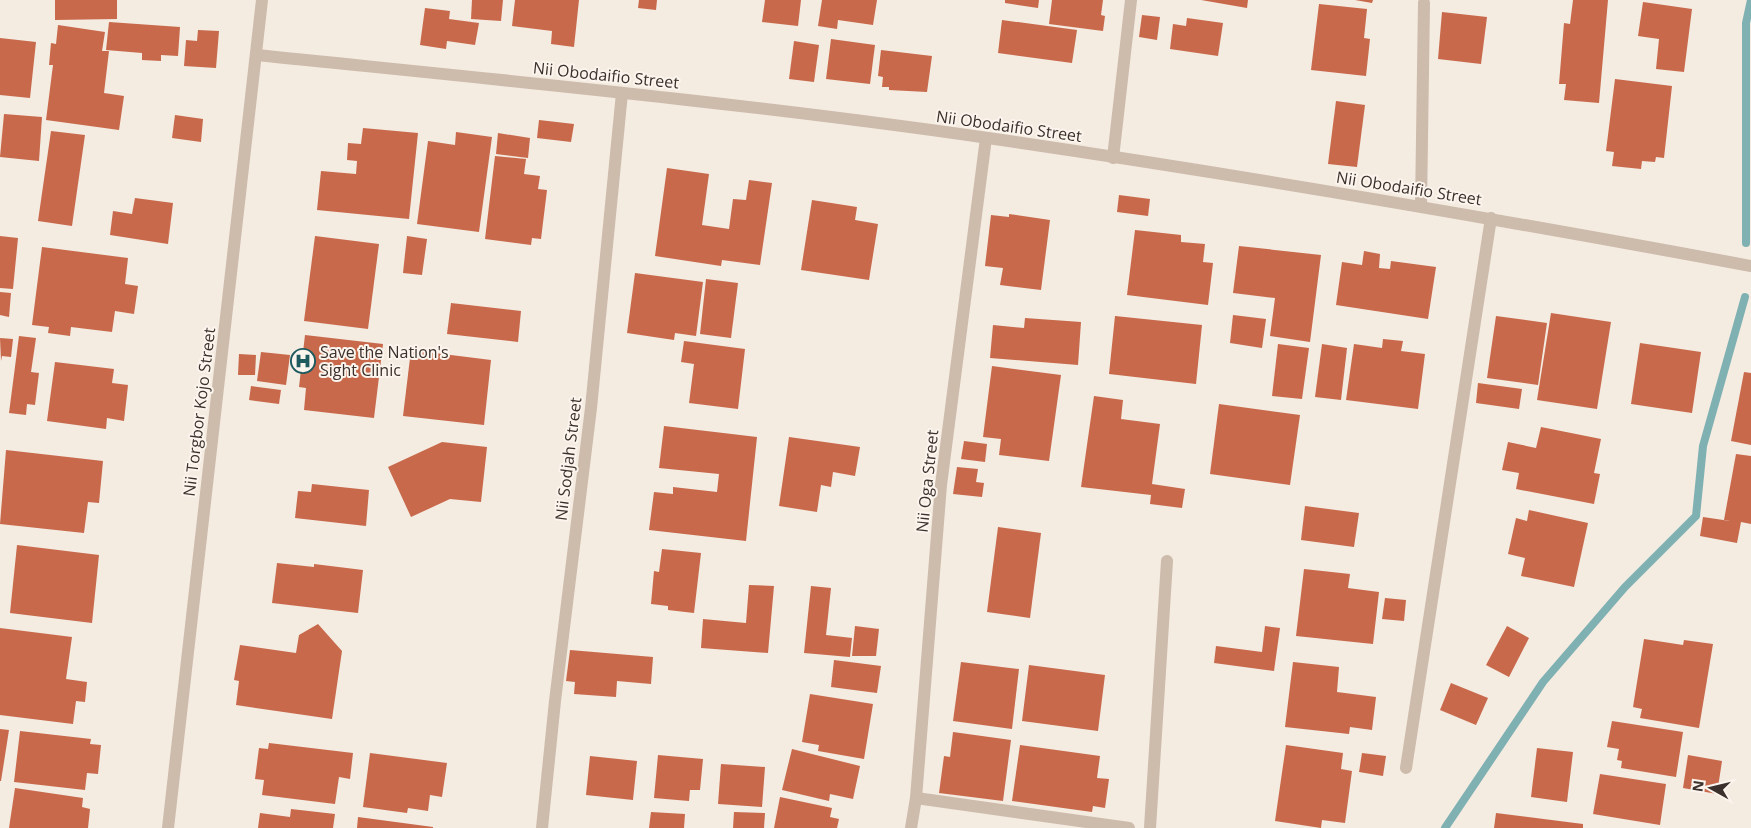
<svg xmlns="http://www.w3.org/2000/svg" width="1751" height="828" font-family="'Open Sans',sans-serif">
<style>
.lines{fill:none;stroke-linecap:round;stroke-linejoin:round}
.stream{stroke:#7fb0b2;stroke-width:8}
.building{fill:#c8694b}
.lane{stroke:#cdbbac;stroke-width:12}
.street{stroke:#cdbbac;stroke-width:12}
.labels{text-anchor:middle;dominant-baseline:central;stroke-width:4;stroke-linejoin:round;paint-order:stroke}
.street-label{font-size:16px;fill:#3b302b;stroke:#fbf5ee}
.poi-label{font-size:16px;fill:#3b302b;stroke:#fbf5ee;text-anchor:start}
</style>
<rect width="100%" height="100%" fill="#f4ebe1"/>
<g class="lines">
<g class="stream">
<polyline points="1746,243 1746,23 1751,0"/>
<polyline points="1445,828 1543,682 1625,587 1696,516 1703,446 1745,297"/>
</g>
</g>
<g class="building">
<polygon points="55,0 117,0 117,19 55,20"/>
<polygon points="472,0 503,0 501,21 471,19"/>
<polygon points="515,0 579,0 574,47 551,44 552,31 512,26"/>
<polygon points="639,0 657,0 656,10 638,8"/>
<polygon points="765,0 801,0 798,26 762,22"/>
<polygon points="822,0 877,0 873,25 838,20 837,29 818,26"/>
<polygon points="1005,0 1039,0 1038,8 1005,3"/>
<polygon points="1052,0 1103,0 1101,15 1105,16 1103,31 1049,24"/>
<polygon points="1201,0 1248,0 1247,8"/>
<polygon points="1355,0 1373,0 1372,3"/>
<polygon points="1573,0 1608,0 1599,103 1564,100 1566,84 1559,84 1564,23 1570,24"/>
<polygon points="1643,2 1692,9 1684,72 1656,69 1659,39 1638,36"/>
<polygon points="1319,4 1367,9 1364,38 1370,39 1366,76 1311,70"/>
<polygon points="425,8 450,11 449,19 479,23 475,45 447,41 446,49 420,45"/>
<polygon points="1442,12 1487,17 1481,64 1438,59"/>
<polygon points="1142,15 1160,17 1157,40 1139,37"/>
<polygon points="1187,18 1223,23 1218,56 1170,49 1173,24 1186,26"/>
<polygon points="1002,20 1077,30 1072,63 998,53"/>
<polygon points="109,22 180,27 178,56 161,55 161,61 142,60 142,53 106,50"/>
<polygon points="58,25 105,32 102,51 109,51 104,93 124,96 119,130 46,120 53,65 49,65 51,43 56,44"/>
<polygon points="198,30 219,31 216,68 184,66 186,40 197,41"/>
<polygon points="0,38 36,42 30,98 0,95"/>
<polygon points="831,39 875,45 870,84 826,79"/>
<polygon points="794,41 819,45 814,82 789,79"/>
<polygon points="881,50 932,56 927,92 889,90 889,87 882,87 883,77 878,76"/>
<polygon points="1615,79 1672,86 1664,158 1656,157 1655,162 1642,161 1641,169 1612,166 1614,152 1606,151"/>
<polygon points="1336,101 1365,105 1357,167 1328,164"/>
<polygon points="4,114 42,117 39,161 0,157"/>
<polygon points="175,115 203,119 201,142 172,138"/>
<polygon points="539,120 574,124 571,142 537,138"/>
<polygon points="363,128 418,133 409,219 317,210 321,171 356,174 357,161 347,160 348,143 361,144"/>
<polygon points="51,131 85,135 72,226 38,221"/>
<polygon points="456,132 492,137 479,232 417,224 428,141 455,145"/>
<polygon points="498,133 530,138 528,158 496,154"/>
<polygon points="495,156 526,159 524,174 540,176 538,189 547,190 541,239 532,238 531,245 485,239"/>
<polygon points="667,168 709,174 702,225 729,229 733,199 746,200 749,180 772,183 760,265 722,260 721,266 655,256"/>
<polygon points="1119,195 1150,199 1148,216 1117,212"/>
<polygon points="135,198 173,203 168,244 110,235 113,211 132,214"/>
<polygon points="812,200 857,207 855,220 878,224 869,280 801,270"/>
<polygon points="1009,214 1050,220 1041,290 1000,285 1003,268 985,266 991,215 1009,217"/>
<polygon points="1135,230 1181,235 1181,242 1205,244 1203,262 1213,263 1208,305 1127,295"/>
<polygon points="0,236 18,238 13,289 0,288"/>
<polygon points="315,236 379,244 368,329 304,321"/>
<polygon points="407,236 427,239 422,275 403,273"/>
<polygon points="1239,246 1321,255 1310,342 1270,336 1275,298 1233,293"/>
<polygon points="42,247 128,258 125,284 138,286 134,314 115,311 112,332 71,327 70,336 48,333 49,327 32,325"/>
<polygon points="1364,251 1380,254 1379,268 1390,269 1391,261 1436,267 1428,319 1336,305 1342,262 1362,265"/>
<polygon points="635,273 703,282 696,336 675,333 674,340 627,333"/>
<polygon points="706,279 738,283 731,338 700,334"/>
<polygon points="0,292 11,293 9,317 0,315"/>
<polygon points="451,303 521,311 518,342 447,334"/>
<polygon points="1551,313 1611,322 1597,409 1537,400"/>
<polygon points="1233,315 1266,319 1262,348 1230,343"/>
<polygon points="1115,316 1202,325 1196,384 1109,374"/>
<polygon points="1496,316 1547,323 1538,385 1487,378"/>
<polygon points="1025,318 1081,322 1078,365 990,358 993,325 1024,328"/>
<polygon points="305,335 383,344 374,418 304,410 306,388 299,387"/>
<polygon points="19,336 36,338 31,372 39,373 35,405 27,404 26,415 9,413"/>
<polygon points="0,338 13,339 11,357 2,356 1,361"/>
<polygon points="1383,339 1403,341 1401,351 1425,354 1418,409 1346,400 1354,344 1382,348"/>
<polygon points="684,341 745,349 738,409 689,403 694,364 681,362"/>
<polygon points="1640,343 1701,352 1692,413 1631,404"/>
<polygon points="1278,344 1309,348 1302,399 1272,396"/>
<polygon points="1322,344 1347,348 1341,400 1315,397"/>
<polygon points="411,350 491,360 484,425 403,416"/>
<polygon points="261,352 290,355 286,385 257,381"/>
<polygon points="239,354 256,355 255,375 238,375"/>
<polygon points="55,362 114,369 112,383 128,385 124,421 107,418 106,429 47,421"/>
<polygon points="992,366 1061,375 1049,461 999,455 1001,439 983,437"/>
<polygon points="1744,372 1751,373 1751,445 1731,441"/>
<polygon points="1478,383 1522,389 1519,409 1476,403"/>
<polygon points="251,386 281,390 279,404 249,400"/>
<polygon points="1094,396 1123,400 1121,419 1160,424 1152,484 1185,489 1182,508 1150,504 1151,495 1081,487"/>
<polygon points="1219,404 1300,415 1290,485 1210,474"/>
<polygon points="664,426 757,437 746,541 649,530 654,492 673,494 673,487 717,492 719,474 659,468"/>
<polygon points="1541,427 1601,439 1594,473 1600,474 1594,504 1516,489 1519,473 1502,470 1508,442 1536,448"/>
<polygon points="789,437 860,447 855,476 833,472 831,487 821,485 817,512 779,506"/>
<polygon points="964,441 987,444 985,462 961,459"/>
<polygon points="442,442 487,447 481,502 450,499 411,517 388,467"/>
<polygon points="6,450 103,461 99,503 88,502 84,533 0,524"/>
<polygon points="1736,454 1751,456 1751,524 1741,522 1737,543 1700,536 1703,517 1730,521 1724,520"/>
<polygon points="957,467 978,469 976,482 984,483 982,497 953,494"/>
<polygon points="312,484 369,490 366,526 295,518 298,491 311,492"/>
<polygon points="1305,506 1359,513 1354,547 1301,540"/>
<polygon points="1529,510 1588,523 1574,587 1521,576 1525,558 1508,554 1516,518 1527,521"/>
<polygon points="998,527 1041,533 1030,618 987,612"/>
<polygon points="17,545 99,555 92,623 10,613"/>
<polygon points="662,549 701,553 694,613 668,610 668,606 651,604 654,571 659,572"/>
<polygon points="277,563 314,567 314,564 363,570 358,613 272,603"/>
<polygon points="1304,569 1350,574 1348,588 1379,592 1373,644 1296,636"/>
<polygon points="749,585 774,586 768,653 701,648 703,619 746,623"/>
<polygon points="811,586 831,588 826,635 852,638 850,657 804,653"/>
<polygon points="1385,598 1406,600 1404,621 1382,619"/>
<polygon points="318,624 342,651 332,719 236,705 239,681 234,680 240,645 296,653 299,635"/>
<polygon points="855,626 879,629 876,656 852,656"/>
<polygon points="1265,626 1280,628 1274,671 1214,663 1216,646 1262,652"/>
<polygon points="1507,626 1529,638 1509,677 1486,665"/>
<polygon points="0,628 72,637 66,679 87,682 85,702 76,701 73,724 0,715"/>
<polygon points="1644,639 1683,645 1684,640 1713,644 1699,728 1640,718 1642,709 1633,707"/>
<polygon points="570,650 653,657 651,684 617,681 616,697 574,694 575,682 566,681"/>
<polygon points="834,660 881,666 877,693 831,687"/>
<polygon points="961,662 1019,669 1012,729 953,721"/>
<polygon points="1293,662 1339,667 1337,692 1376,697 1372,730 1350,727 1349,734 1285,727"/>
<polygon points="1029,665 1105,675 1098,731 1022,721"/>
<polygon points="1451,683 1488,698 1476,725 1440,710"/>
<polygon points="810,694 873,704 864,759 818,751 819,745 802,742"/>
<polygon points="1612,721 1683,732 1676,777 1621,768 1622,761 1617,760 1619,749 1607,747"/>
<polygon points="0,729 9,730 1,781 0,781"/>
<polygon points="20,731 91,739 90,744 101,745 98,774 87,773 85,790 14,782"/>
<polygon points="953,732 1011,740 1003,801 939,793 944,756 950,757"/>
<polygon points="269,743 353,753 350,779 339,777 335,804 262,795 264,780 255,779 259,748 268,749"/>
<polygon points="1020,745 1100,756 1097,778 1109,779 1105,808 1093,806 1092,812 1012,801"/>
<polygon points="1286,745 1343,753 1341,769 1352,771 1345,823 1322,820 1321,828 1275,821"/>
<polygon points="1537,748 1573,752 1567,802 1531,797"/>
<polygon points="792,749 860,766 853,799 830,794 829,801 782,790"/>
<polygon points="370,753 447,763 442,797 430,795 428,811 408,808 407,813 363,807"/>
<polygon points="1362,753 1386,756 1383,776 1359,772"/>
<polygon points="658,755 703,759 700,790 690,790 689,801 654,798"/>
<polygon points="1688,755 1722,761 1717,794 1683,788"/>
<polygon points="590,756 637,761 633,800 586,795"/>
<polygon points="721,764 765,767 762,807 718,804"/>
<polygon points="1600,774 1666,784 1660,825 1593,814"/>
<polygon points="15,788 83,798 82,807 90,809 88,828 9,828"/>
<polygon points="780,797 832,808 830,817 839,819 837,828 774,828"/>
<polygon points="291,809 335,814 333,828 258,828 260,813 290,817"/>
<polygon points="651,812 685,814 684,828 649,828"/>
<polygon points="734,812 765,813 764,828 733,828"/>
<polygon points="1496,813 1583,824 1583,828 1494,828"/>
<polygon points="358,817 433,827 433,828 357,828"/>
</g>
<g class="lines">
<g class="lane">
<polyline points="1113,158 1131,0"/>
<polyline points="1421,206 1424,3"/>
</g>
<g class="street">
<path d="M257 55C500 80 745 103 988 138 1243 175 1497 219 1751 266"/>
<polyline points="1406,768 1491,218"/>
<polyline points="916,798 1129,828"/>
<polyline points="168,828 262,0"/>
<polyline points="542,828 555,701 591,408 622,93"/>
<polyline points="911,828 916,798 941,485 986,138"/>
<polyline points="1150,828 1167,561"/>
</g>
</g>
<defs>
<symbol id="hospital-ring" viewBox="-11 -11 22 22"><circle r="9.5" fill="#fbf5ee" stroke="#1f5a5e" stroke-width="1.5"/><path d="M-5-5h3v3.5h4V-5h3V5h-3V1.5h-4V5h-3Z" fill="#1f5a5e"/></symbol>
</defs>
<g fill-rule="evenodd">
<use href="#hospital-ring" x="289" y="347" width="28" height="28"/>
</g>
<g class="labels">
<g class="street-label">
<text transform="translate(606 75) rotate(6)">Nii Obodaifio Street</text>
<text transform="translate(1009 126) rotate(8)">Nii Obodaifio Street</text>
<text transform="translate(1409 188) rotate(9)">Nii Obodaifio Street</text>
<text transform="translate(199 412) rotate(-83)">Nii Torgbor Kojo Street</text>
<text transform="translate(568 459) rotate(-83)">Nii Sodjah Street</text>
<text transform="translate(927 481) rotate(-84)">Nii Oga Street</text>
</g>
<g class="poi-label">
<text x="320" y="352">Save the Nation's<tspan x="320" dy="18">Sight Clinic</tspan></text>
</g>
</g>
<g transform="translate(1711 788) rotate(278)" stroke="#fbf5ee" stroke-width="4" paint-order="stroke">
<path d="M0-4L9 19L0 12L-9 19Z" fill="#3b302b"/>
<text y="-8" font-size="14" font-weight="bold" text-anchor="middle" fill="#3b302b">N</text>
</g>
</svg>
